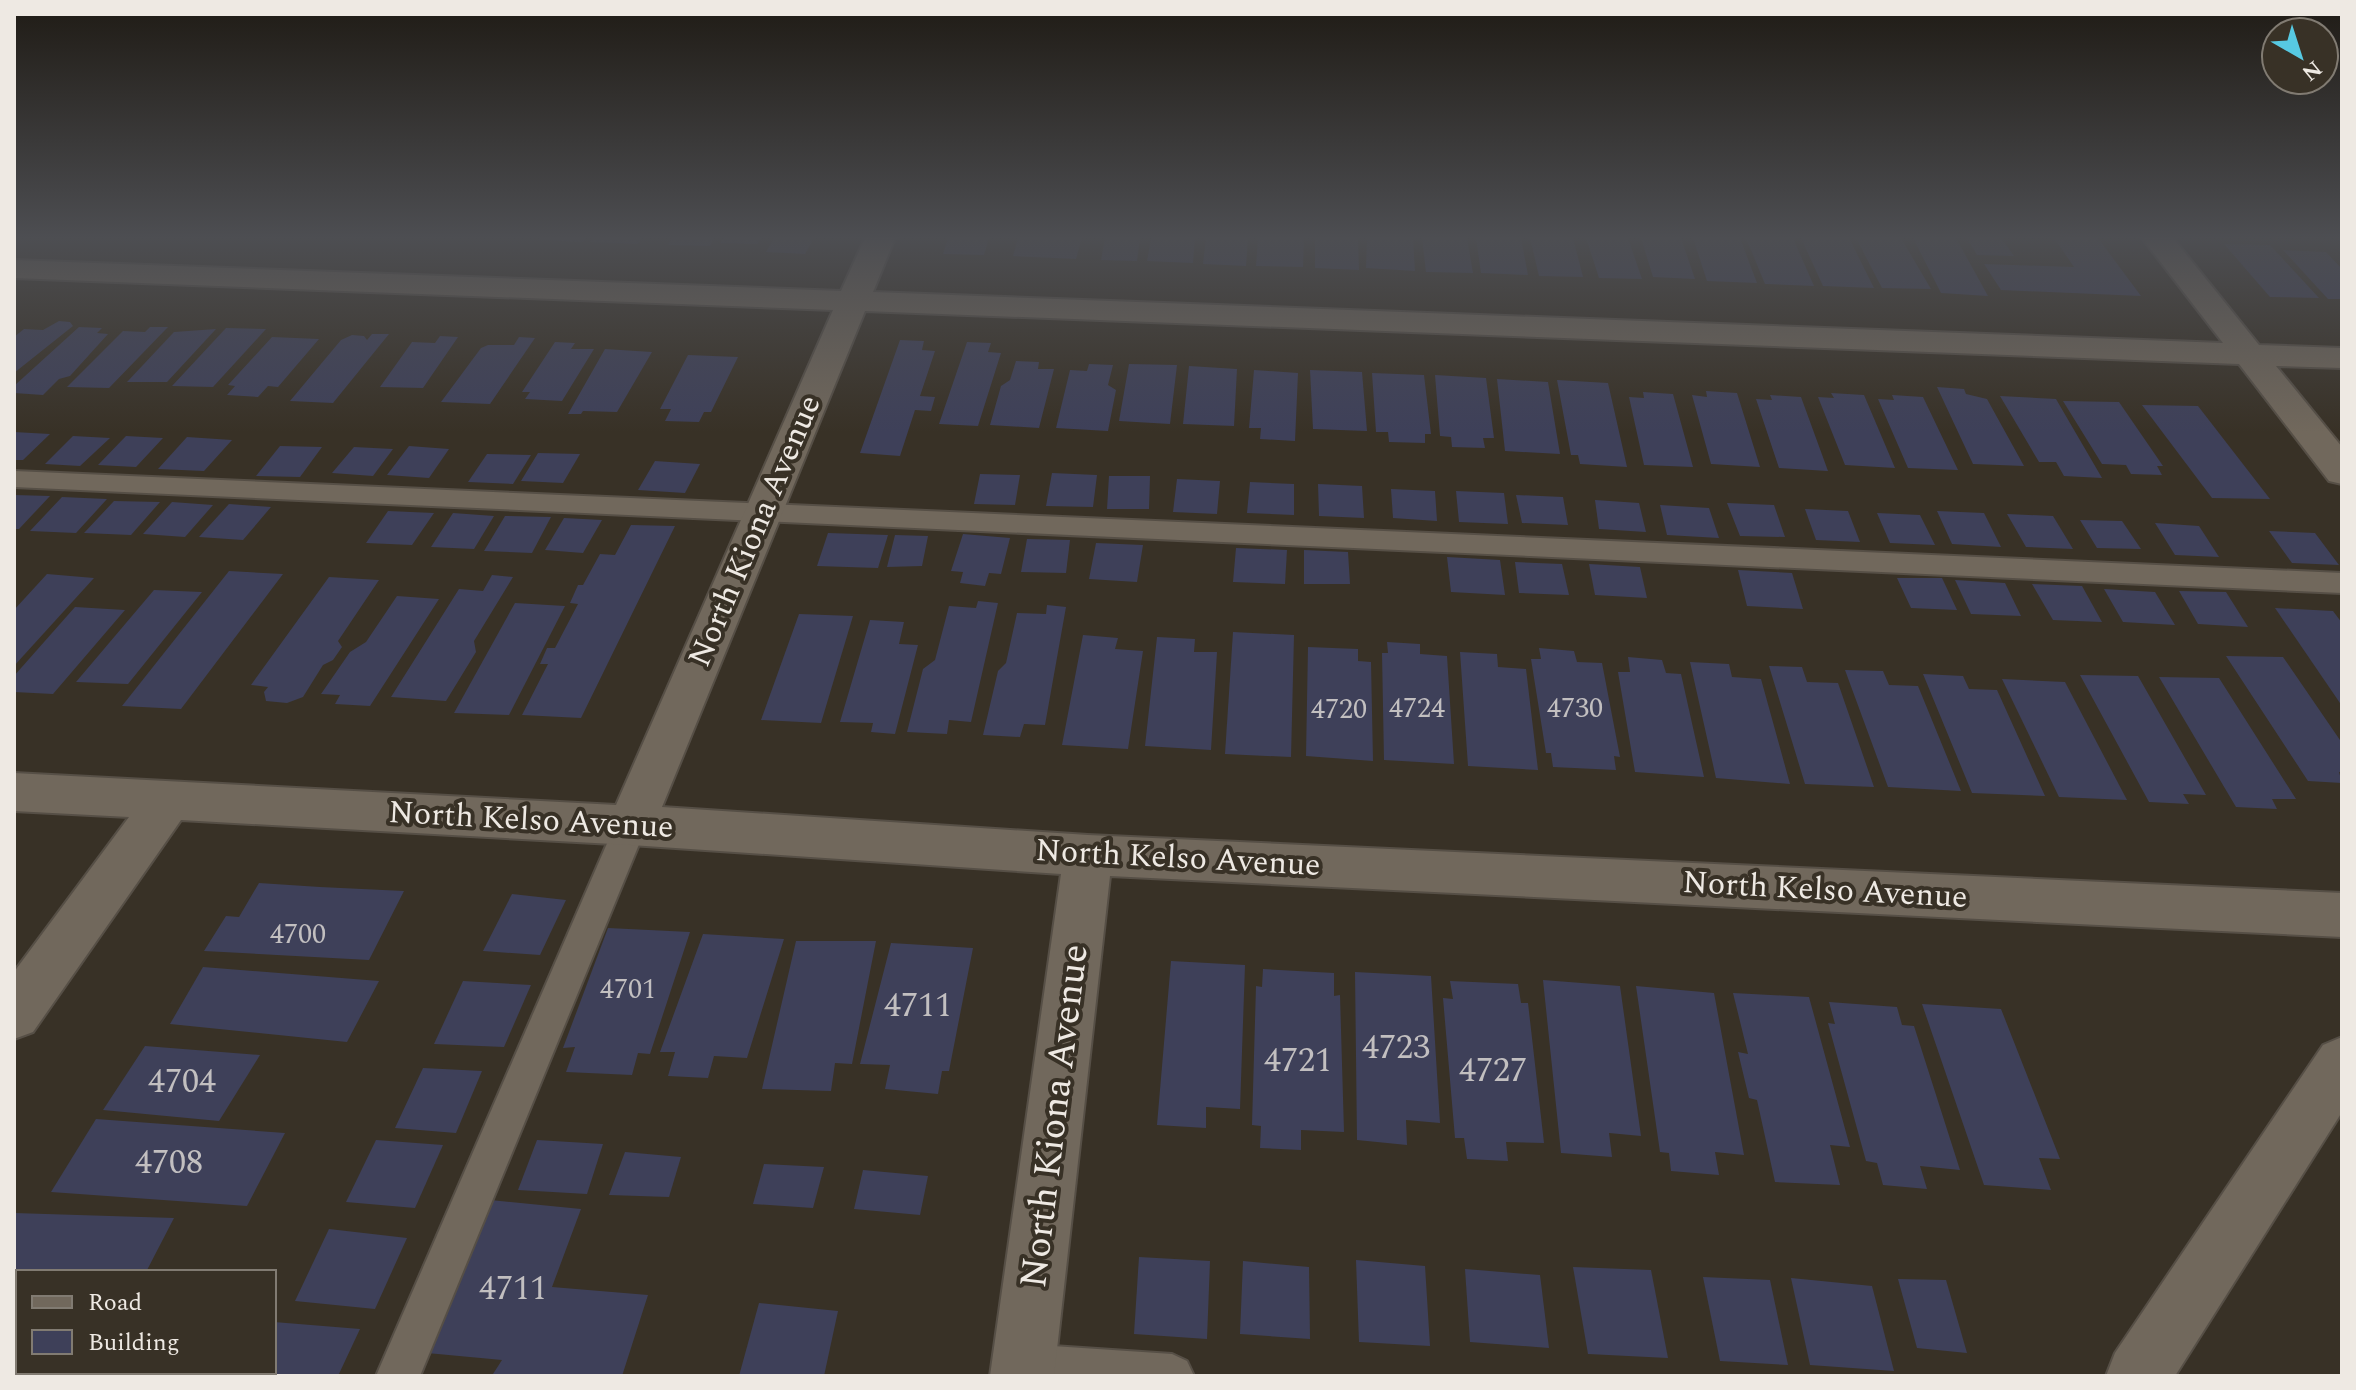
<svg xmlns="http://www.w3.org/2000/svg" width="2356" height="1390" font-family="Spectral,serif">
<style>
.building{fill:#3e4059}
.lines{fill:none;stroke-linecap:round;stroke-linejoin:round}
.service-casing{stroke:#564f46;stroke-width:4}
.minor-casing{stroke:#564f46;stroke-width:4}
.service{fill:#71685c;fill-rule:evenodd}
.minor{fill:#71685c;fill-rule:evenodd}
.labels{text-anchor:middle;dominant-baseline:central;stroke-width:8;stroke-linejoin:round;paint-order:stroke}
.number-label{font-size:28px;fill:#c2bfc0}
.street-label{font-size:32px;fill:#eee9e3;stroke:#383126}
.near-number-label{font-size:34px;fill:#c2bfc0}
.near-street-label{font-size:38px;fill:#eee9e3;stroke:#383126}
</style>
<rect width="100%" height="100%" fill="#383126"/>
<g class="building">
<polygon points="540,238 586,238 583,242 538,240"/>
<polygon points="594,238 642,238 638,244 590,242"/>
<polygon points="672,238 714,238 710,246 668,245"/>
<polygon points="723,238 761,238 758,244 720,243"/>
<polygon points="774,238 814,238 805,254 766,252"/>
<polygon points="948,238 989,238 984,255 943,254"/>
<polygon points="1018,238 1082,238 1076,259 1013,256"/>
<polygon points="1105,238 1140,238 1137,261 1101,260"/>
<polygon points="1151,238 1195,238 1193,263 1147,261"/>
<polygon points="1206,238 1248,238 1246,266 1203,264"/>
<polygon points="1258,238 1304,238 1303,267 1256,266"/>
<polygon points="1315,238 1358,238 1359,270 1315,268"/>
<polygon points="1367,238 1413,238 1415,271 1366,268"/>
<polygon points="1422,238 1467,238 1473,273 1426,272"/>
<polygon points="1476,238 1521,238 1528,275 1481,273"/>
<polygon points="1530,238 1573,238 1583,277 1539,276"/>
<polygon points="1586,238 1628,238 1642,279 1599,278"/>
<polygon points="1641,238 1681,238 1695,279 1653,277"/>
<polygon points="1693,238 1740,238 1757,283 1707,281"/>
<polygon points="1746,238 1793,238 1814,286 1765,284"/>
<polygon points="1801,238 1849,238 1874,288 1823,286"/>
<polygon points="1856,238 1901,238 1931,289 1882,288"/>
<polygon points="1913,238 1956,238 1988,296 1941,293"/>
<polygon points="1967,238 2001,238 2014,256 1977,255"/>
<polygon points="2054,238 2098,238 2141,296 2001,290 1984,264 2074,267"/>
<polygon points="2224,244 2270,245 2319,298 2270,297"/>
<polygon points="2283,250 2326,252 2342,269 2342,299 2328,299"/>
<polygon points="59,321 70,322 73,326 14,373 14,337 24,329 43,330"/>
<polygon points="79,327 102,328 97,333 108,334 70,376 59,379 43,395 14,393 14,386"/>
<polygon points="150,327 168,327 109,388 67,387 123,331 145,332"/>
<polygon points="226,328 266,329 213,387 172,386"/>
<polygon points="216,329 167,382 127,382 174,332"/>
<polygon points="372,334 389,334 333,403 290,401 341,340 352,335 364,336 367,340"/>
<polygon points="440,336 458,337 423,388 380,387 412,342 435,343"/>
<polygon points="272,337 319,339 278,387 268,386 258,397 227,395 235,386 228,385"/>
<polygon points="519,337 535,338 490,404 441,402 481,348 488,345 514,345"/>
<polygon points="900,340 924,341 922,350 935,351 920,396 935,397 931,411 915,410 900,456 860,453"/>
<polygon points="555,342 575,343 571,349 594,349 562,401 525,399 530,392 522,392"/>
<polygon points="967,342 991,343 988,352 1001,353 978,426 939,424"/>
<polygon points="605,349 652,352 617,412 583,411 581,414 568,414"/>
<polygon points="688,355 738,357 711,412 704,412 699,422 665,421 671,409 660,409"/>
<polygon points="1016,361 1039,362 1038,369 1054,369 1039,428 990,425 1001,386 1010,380"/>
<polygon points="1089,364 1113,365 1108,385 1116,390 1108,431 1056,428 1070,370 1087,371"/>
<polygon points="1129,364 1177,365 1170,424 1119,421"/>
<polygon points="1189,366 1237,369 1234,426 1183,424"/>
<polygon points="1254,370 1298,373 1295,441 1260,439 1261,428 1249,428"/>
<polygon points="1310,370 1362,372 1367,431 1313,429"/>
<polygon points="1372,373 1424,375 1431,434 1425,434 1425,443 1389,442 1388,432 1376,432"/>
<polygon points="1435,375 1486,378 1494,438 1483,438 1485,448 1452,447 1451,437 1440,436"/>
<polygon points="1497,379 1548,382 1560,454 1505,451"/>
<polygon points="1557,380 1608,383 1627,467 1580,464 1578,455 1571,455"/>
<polygon points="1937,387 1964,389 1966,394 1987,399 2024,466 1973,464"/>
<polygon points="1706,391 1737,393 1760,467 1711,464 1692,395 1707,397"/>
<polygon points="1643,392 1673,394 1693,467 1644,465 1629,397 1644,398"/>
<polygon points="1831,393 1864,395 1895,468 1845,465 1818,397 1834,398"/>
<polygon points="1770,395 1801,397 1828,471 1779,468 1756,399 1772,400"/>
<polygon points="1892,395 1923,397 1958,470 1908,468 1878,399 1894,400"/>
<polygon points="2000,396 2056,399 2102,478 2064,476 2056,462 2039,462"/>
<polygon points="2063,401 2119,402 2163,466 2157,466 2162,475 2131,474 2126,465 2102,464"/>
<polygon points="2142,405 2198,406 2270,499 2212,498"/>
<polygon points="14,432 50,434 23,460 14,460"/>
<polygon points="73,436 110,438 80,466 45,464"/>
<polygon points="126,436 163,438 136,467 98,465"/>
<polygon points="187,437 232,440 204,471 158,469"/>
<polygon points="280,446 322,447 300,477 256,476"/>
<polygon points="409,446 449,449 429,478 387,475"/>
<polygon points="354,447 393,449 373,476 332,473"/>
<polygon points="538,453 580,454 563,483 521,481"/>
<polygon points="487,454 531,455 513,484 468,482"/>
<polygon points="655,461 700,464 685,493 638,490"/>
<polygon points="1052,473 1097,475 1093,507 1046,506"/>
<polygon points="980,474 1020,475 1015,505 974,504"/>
<polygon points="1109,476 1150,476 1149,509 1107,509"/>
<polygon points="1177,479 1220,481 1217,514 1173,512"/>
<polygon points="1250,482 1294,484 1294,515 1247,513"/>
<polygon points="1318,484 1362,486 1364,518 1319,516"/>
<polygon points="1391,489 1435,491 1437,521 1393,518"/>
<polygon points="1456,491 1504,493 1508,524 1459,522"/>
<polygon points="14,495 50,496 19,529 14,529"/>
<polygon points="1516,495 1563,497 1568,525 1522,523"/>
<polygon points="62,497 107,499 76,533 30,531"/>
<polygon points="1595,500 1639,503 1646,532 1599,529"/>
<polygon points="114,501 160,502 131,535 84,533"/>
<polygon points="172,502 213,505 185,537 143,534"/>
<polygon points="1727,503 1774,505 1785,537 1740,536"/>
<polygon points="229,504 271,507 243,540 199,537"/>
<polygon points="1660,505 1709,508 1719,538 1667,535"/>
<polygon points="1805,509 1848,511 1860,542 1816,540"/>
<polygon points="388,511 434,513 412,545 366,543"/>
<polygon points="1937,511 1984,513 2001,547 1952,544"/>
<polygon points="453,513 494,516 474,549 431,547"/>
<polygon points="1877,513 1920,515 1935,545 1890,543"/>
<polygon points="2007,514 2053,516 2073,549 2026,547"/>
<polygon points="505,516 551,517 532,553 484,551"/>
<polygon points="564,518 602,520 583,553 545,550"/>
<polygon points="2080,520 2122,521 2141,549 2097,548"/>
<polygon points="2155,523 2199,526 2219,557 2175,555"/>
<polygon points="631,525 675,526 581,718 522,715 548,664 540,664 547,648 555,648 578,604 570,603 578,585 583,585 600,554 615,555"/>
<polygon points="2269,531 2315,533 2339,565 2292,563"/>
<polygon points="828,533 888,535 878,568 817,566"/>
<polygon points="963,534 1010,538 1001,574 989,573 985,586 960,583 963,572 951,571"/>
<polygon points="895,535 928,536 922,566 887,567"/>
<polygon points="1027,539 1070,540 1066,573 1021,572"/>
<polygon points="1096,543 1143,545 1137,582 1089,579"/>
<polygon points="1236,548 1287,550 1285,584 1233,582"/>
<polygon points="1304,550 1348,552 1350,584 1304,584"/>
<polygon points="1447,557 1500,560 1505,595 1451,592"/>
<polygon points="1515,562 1562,564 1569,595 1519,593"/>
<polygon points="1589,564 1640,567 1647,598 1595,595"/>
<polygon points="1738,570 1792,573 1803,609 1747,606"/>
<polygon points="229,571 283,574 181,709 122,706"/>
<polygon points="47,574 94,578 14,666 14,610"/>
<polygon points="492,575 513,577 474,641 476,652 446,701 391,697 459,589 483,591"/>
<polygon points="329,577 379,580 338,641 342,647 333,660 323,665 303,697 287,703 266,701 264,692 268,687 251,685"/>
<polygon points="1897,578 1942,578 1957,610 1911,608"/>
<polygon points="1955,580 2005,583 2021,616 1971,614"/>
<polygon points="2032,584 2082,586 2102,622 2053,620"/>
<polygon points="2104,589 2155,592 2175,625 2123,622"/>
<polygon points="154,590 202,592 128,684 76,682"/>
<polygon points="2179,591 2226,592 2248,627 2198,624"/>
<polygon points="397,596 439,599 370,706 335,704 340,695 321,694 350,652 366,642"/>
<polygon points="978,601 998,603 971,722 949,720 947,734 907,732 923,669 935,660 949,606 976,608"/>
<polygon points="515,603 565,606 509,715 454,713"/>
<polygon points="1047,605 1066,607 1045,725 1024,724 1020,737 983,735 998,671 1006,663 1017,613 1046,614"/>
<polygon points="75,607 125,610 53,694 14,692 14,676"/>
<polygon points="2275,608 2333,611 2342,623 2342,706"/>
<polygon points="799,614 853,616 821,723 761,720"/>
<polygon points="870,620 904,622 899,644 918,645 895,734 871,732 873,723 840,722"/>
<polygon points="1233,632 1294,635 1291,757 1225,754"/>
<polygon points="1083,635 1118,638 1115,649 1143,651 1128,749 1062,745"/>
<polygon points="1157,637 1195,639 1194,652 1217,652 1211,750 1145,746"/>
<polygon points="1387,642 1420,644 1420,654 1447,656 1454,764 1384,760 1382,653 1388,653"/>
<polygon points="1308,647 1358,649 1358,661 1371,662 1373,761 1306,756"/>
<polygon points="1539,648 1574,651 1577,662 1602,663 1620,757 1614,756 1616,770 1553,767 1551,753 1546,753 1531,659 1541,659"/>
<polygon points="1460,652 1497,654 1498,667 1526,669 1538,770 1468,766"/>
<polygon points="2226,656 2283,657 2342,743 2342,772 2339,772 2342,783 2308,781"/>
<polygon points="1628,657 1662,660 1666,673 1681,674 1704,777 1635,772 1618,672 1630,672"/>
<polygon points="1690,662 1729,664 1732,677 1761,679 1790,784 1716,778"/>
<polygon points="1769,666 1802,667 1807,682 1838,683 1874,787 1805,784"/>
<polygon points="1845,670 1883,671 1889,685 1918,686 1961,791 1888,787"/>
<polygon points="1923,674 1963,676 1969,689 1997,690 2045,796 1972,793"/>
<polygon points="2080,675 2138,676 2206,795 2183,794 2189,804 2149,802"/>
<polygon points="2159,677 2219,678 2296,799 2272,799 2277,809 2236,807"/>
<polygon points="2002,679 2065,682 2127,800 2059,797"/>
<polygon points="259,883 320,887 404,891 369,960 204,951 226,916 239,917"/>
<polygon points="512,894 566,900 540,955 483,951"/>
<polygon points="608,928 690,932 650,1054 638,1053 632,1075 566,1072 575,1047 563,1048"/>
<polygon points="703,934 784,939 747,1058 714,1056 708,1078 668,1076 675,1052 660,1052"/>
<polygon points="796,941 876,941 852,1064 835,1063 831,1091 762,1089"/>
<polygon points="891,943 973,948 949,1071 942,1071 938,1094 885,1089 890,1065 860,1064"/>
<polygon points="1171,961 1245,965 1240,1109 1206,1107 1206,1128 1157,1125"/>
<polygon points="203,967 379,981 347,1042 170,1024"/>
<polygon points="1263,969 1334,973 1334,996 1340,995 1344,1132 1301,1130 1301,1150 1260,1148 1261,1126 1252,1125 1256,986 1262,987"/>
<polygon points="1355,972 1431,976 1440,1123 1406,1120 1407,1145 1357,1140"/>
<polygon points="1543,980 1620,986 1641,1136 1609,1133 1612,1157 1561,1153"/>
<polygon points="463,981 531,985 504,1047 434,1044"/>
<polygon points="1450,981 1518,984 1521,1003 1528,1003 1544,1143 1506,1142 1508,1161 1467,1159 1464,1138 1455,1138 1443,998 1453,999"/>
<polygon points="1636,986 1714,993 1744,1155 1715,1152 1719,1175 1671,1171 1669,1153 1660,1152"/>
<polygon points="1733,993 1809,997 1850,1147 1830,1145 1840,1185 1775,1182 1757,1100 1749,1098 1738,1052 1748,1054"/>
<polygon points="1829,1002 1897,1007 1902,1025 1914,1026 1960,1170 1920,1166 1927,1189 1883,1185 1877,1163 1866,1161 1828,1023 1835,1024"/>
<polygon points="1922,1004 2001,1009 2060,1159 2039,1158 2051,1190 1984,1185"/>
<polygon points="145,1046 260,1055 219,1121 103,1110"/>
<polygon points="423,1068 482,1071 456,1133 395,1128"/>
<polygon points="96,1119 285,1133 247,1206 51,1192"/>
<polygon points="376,1140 443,1145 415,1208 346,1202"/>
<polygon points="537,1140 603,1144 587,1194 518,1190"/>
<polygon points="625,1152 681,1157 669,1197 609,1195"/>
<polygon points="764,1164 824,1167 813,1208 753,1204"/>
<polygon points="863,1170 928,1176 920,1215 854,1209"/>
<polygon points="490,1200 581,1209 552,1287 648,1295 622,1376 493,1374 502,1360 427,1353"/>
<polygon points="14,1213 174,1218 146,1272 18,1272 18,1287 14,1287"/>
<polygon points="329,1229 407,1238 375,1309 295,1301"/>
<polygon points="1139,1257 1210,1261 1207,1339 1134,1334"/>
<polygon points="1356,1260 1425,1266 1430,1346 1359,1342"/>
<polygon points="1243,1261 1309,1267 1310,1339 1240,1334"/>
<polygon points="1573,1267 1651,1270 1668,1358 1588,1354"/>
<polygon points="1465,1269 1540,1275 1549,1348 1470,1342"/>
<polygon points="1703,1277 1770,1280 1788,1365 1720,1361"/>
<polygon points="1791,1278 1872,1286 1894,1371 1810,1365"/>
<polygon points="1898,1279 1946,1280 1967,1353 1917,1348"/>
<polygon points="759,1303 838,1311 824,1376 739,1376"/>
<polygon points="14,1314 18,1314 18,1372 148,1372 146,1376 14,1376"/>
<polygon points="274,1322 360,1329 338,1376 243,1376 245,1372 274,1372"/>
</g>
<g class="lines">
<defs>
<g id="service">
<polygon points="14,471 2342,573 2342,593 14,487"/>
<polygon points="631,812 643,816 647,825 420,1376 376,1376 615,825 619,816"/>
<polygon points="1023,1344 1172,1354 1187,1361 1194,1376 1005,1376 1001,1366 1008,1351"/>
</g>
<g id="minor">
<polygon points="865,238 895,238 873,292 2223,343 2142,238 2173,238 2259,345 2342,348 2342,368 2276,366 2342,447 2342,484 2329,481 2239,364 865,311 662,807 1088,835 2342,893 2342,937 1110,876 1054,1376 990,1376 1061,874 631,845 181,820 33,1032 14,1039 14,972 129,817 14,811 14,773 616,805 833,310 14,278 14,260 841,291"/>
<polygon points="2342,1037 2342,1112 2175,1376 2106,1376 2115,1353 2323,1045"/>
</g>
</defs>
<use href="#service" class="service-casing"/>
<use href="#minor" class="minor-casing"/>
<use href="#service" class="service"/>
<use href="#minor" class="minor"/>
</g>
<linearGradient id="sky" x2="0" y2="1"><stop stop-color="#1f1b15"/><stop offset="0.55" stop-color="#4d4e52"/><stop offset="1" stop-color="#4d4e52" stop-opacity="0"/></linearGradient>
<rect width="2356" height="432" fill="url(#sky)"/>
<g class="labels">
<g class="number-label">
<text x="1417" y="708">4724</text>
<text x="1575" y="708">4730</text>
<text x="1339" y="709">4720</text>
<text x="298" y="934">4700</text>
<text x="628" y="989">4701</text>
</g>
<g class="street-label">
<text transform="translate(755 531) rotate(-67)">North Kiona Avenue</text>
<text transform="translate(531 820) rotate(3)">North Kelso Avenue</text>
<text transform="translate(1178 858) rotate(3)">North Kelso Avenue</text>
<text transform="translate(1825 890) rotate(3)">North Kelso Avenue</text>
</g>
<g class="near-number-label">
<text x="918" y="1006">4711</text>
<text x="1396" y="1048">4723</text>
<text x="1298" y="1061">4721</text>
<text x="1493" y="1071">4727</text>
<text x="182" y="1082">4704</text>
<text x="169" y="1163">4708</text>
<text x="513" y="1289">4711</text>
</g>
<g class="near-street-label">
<text transform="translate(1055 1116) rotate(-83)">North Kiona Avenue</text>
</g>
</g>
<rect width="2356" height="1390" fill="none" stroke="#eee9e3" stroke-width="32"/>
<rect x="16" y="1270" width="260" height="104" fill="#383126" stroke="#817b72" stroke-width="2"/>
<rect x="32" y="1296" width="40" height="12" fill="#71685c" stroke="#817b72" stroke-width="2"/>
<text x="88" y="1310" font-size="24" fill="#eee9e3">Road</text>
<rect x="32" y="1330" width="40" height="24" fill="#3e4059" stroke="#817b72" stroke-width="2"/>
<text x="88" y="1350" font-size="24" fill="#eee9e3">Building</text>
<g transform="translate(2300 56) rotate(141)"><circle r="38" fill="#383126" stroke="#817b72" stroke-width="2"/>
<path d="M0-6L14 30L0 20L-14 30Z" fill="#57c9e2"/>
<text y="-12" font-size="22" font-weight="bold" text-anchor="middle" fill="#eee9e3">N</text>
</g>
</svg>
